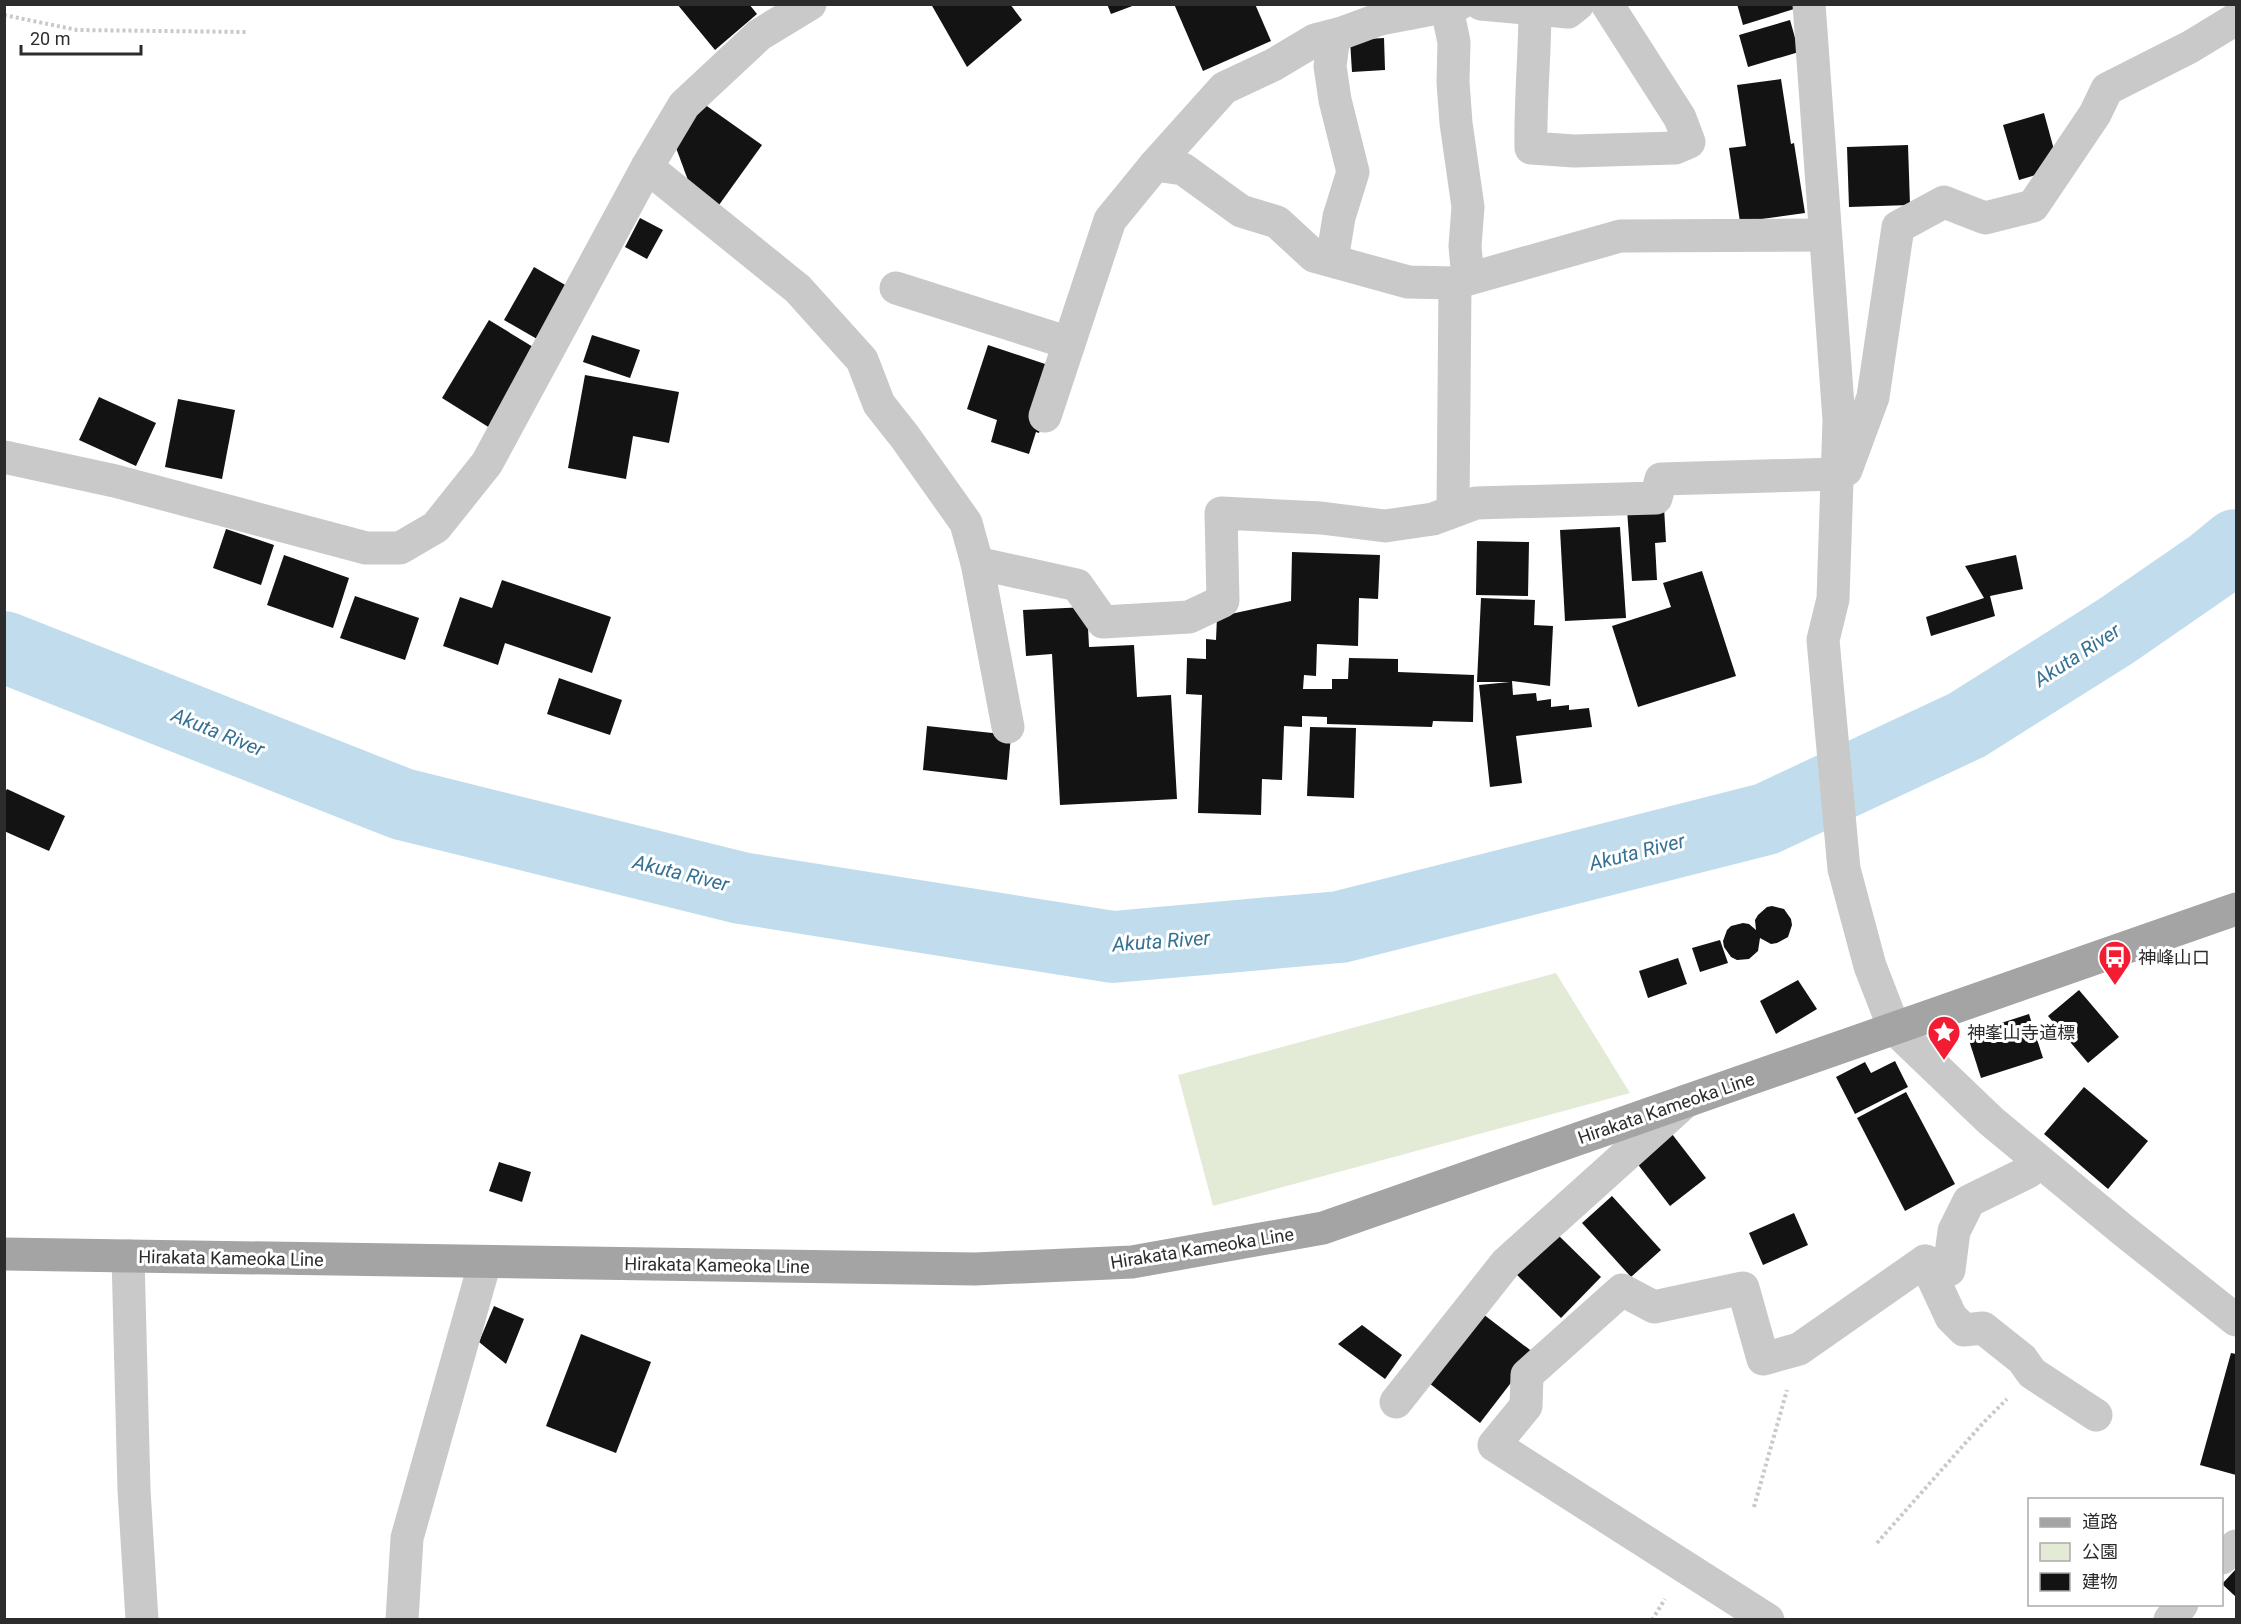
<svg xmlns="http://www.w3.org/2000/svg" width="2241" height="1624" font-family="Roboto,'Noto Sans JP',sans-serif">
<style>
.park{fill:#e3ebd7}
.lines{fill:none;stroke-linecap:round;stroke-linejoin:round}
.river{stroke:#c1dded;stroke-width:72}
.building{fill:#131313}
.path{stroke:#c9c9c9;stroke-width:4;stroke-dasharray:3 3;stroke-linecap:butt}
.minor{stroke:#c9c9c9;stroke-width:33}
.tertiary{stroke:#c9c9c9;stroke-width:33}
.primary{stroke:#a4a4a4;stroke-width:33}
.labels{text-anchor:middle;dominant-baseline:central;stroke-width:6;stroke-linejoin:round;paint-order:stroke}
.poi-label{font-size:18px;fill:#2c2c2c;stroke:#fff;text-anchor:start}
.street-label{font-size:18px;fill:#2c2c2c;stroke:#fff}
.water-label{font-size:20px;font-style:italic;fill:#347193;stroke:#fff}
</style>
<rect width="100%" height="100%" fill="#fff"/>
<polygon class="park" points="1556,973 1630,1093 1213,1206 1178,1075"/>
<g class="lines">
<polyline class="river" points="4,647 402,804 741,888 1113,947 1340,927 1766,819 1967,725 2116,631 2213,564 2236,545"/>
</g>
<g class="building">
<polygon points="677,4 749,4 757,14 715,50"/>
<polygon points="931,4 1010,4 1022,20 967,67"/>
<polygon points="1107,4 1135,4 1135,5 1111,14"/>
<polygon points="1174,4 1255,4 1271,41 1203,71"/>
<polygon points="1737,4 1792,4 1794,9 1743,25"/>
<polygon points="1790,20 1799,52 1748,67 1739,35"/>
<polygon points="1384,38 1385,70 1352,72 1350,40"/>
<polygon points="1781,79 1791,144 1794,143 1805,213 1740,222 1729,148 1746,146 1737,85"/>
<polygon points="704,104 762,145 719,205 689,183 675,145"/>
<polygon points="2044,113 2059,168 2019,180 2003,125"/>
<polygon points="1908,145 1910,205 1849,207 1847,147"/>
<polygon points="640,218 663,230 647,259 625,247"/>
<polygon points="534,267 567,286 537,339 504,320"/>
<polygon points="489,320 538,350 490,428 442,398"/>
<polygon points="592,335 640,350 630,378 583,362"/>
<polygon points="988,345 1060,369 1039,433 1036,432 1029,454 991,442 997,420 967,409"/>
<polygon points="585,375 679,392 669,443 633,436 626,479 568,468"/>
<polygon points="99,397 156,423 136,466 79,440"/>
<polygon points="178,399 235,410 222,479 165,467"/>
<polygon points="1664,507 1666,542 1655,543 1657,580 1632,581 1627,509"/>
<polygon points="1620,527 1626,618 1565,621 1560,530"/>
<polygon points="226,529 274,545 261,585 213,568"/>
<polygon points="1477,541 1529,542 1528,596 1476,595"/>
<polygon points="1292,552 1380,555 1378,599 1359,598 1358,646 1317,644 1316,676 1304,675 1303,689 1332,689 1332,679 1348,679 1349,658 1398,659 1398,672 1474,675 1473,722 1433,721 1432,727 1327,724 1327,717 1302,716 1302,727 1284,726 1282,780 1262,779 1261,815 1198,813 1202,695 1186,694 1187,658 1206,659 1206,639 1216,640 1217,617 1291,601"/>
<polygon points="284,555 349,578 333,628 267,605"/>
<polygon points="2016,555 2023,589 1990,596 1995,616 1931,636 1926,617 1984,598 1965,566"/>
<polygon points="1702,571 1736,676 1638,707 1612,626 1671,607 1663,583"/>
<polygon points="502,580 611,617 592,673 505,643 498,665 443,646 460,597 492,608"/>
<polygon points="355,596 419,618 405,660 340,638"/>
<polygon points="1481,598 1535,600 1534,625 1553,626 1550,686 1512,681 1513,695 1536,693 1537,701 1551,699 1551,707 1569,705 1569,710 1589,708 1592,727 1516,736 1522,783 1490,787 1479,685 1510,682 1477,682"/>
<polygon points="1087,607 1089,647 1134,645 1137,697 1171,695 1177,799 1060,805 1052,654 1026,656 1023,610"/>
<polygon points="559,678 622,700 610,735 547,714"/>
<polygon points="927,726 1011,735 1007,780 923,770"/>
<polygon points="1310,727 1356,728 1354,798 1307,796"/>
<polygon points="7,789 65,816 49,851 4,831 4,794"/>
<polygon points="1772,906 1784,909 1791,919 1792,925 1788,937 1777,943 1771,944 1760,938 1758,951 1749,959 1737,960 1731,957 1724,947 1723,941 1727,930 1731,926 1743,923 1749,924 1756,930 1755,920 1758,915 1767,907"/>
<polygon points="1720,940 1728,963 1700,972 1692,948"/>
<polygon points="1678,958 1687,984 1648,998 1639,971"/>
<polygon points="1798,980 1817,1009 1776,1034 1760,1001"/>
<polygon points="2079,990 2119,1037 2088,1063 2048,1016"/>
<polygon points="2029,1014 2043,1058 1981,1078 1967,1034"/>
<polygon points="1895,1061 1908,1087 1855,1114 1836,1077 1865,1062 1871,1073"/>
<polygon points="2084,1087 2148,1141 2108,1189 2044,1134"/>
<polygon points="1906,1092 1955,1184 1905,1211 1857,1118"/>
<polygon points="1672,1134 1706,1178 1670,1206 1636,1162"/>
<polygon points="499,1162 531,1172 522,1202 489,1191"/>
<polygon points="1612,1196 1661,1250 1631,1277 1582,1223"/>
<polygon points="1794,1213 1808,1245 1763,1265 1749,1233"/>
<polygon points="1554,1231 1601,1277 1561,1318 1514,1272"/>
<polygon points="494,1306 524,1319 506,1364 479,1342"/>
<polygon points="1483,1314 1534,1353 1480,1423 1429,1383"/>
<polygon points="1362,1325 1402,1355 1385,1379 1338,1344"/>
<polygon points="581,1334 651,1362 616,1453 546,1426"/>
<polygon points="2231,1353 2236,1354 2236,1475 2200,1465"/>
<polygon points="2236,1569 2236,1597 2222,1584"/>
</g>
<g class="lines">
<g class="path">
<polyline points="4,15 77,30 247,32"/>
<polyline points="1754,1507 1787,1390"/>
<polyline points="1877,1543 1983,1423 2007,1399"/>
<polyline points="1652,1620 1665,1599"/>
</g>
<g class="minor">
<polyline points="1446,4 1454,42 1453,82 1456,123 1468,207 1465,246 1468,279"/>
<polyline points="1459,4 1380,19 1342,33 1315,40 1273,65 1224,88 1155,165 1183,169 1241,211 1277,222 1314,256 1408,282 1455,283 1620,236 1825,235"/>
<polyline points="1481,4 1568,12 1578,4"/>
<polyline points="1809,4 1839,420 1833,599 1823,640 1844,869 1870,966 1894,1028 1991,1121 2124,1231 2236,1320"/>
<path d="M1535 8C1535 55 1530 101 1531 148L1574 151 1675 148 1689 142 1680 118 1607 4"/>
<polyline points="647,167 798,289 862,360 879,404 905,437 966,523 977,563 1008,727"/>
<polyline points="1332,260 1339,217 1353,172 1335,100 1330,66 1334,36"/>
<polyline points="896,288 1069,343"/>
<polyline points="1045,416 1110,220 1155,165"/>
<polyline points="4,457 115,481 366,548 400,548 436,527 487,463 647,167 684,105 759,35 810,4"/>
<polyline points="1846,470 1873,397 1898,227 1944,202 1985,218 2033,206 2095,114 2107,89 2190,47 2236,19"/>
<polyline points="1453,511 1455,283"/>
<polyline points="977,563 1077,585 1103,622 1189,617 1223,601 1221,513 1321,518 1385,526 1433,519 1476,503 1656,498 1661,479 1837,474"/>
<polyline points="1925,1261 1951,1317 1964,1330 1983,1328 2022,1359 2032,1373 2096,1415"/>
<polyline points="1396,1402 1506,1263 1686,1101"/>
<polyline points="2222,1558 2236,1546"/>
<polyline points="402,1620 407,1538 485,1262"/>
<polyline points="1768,1620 1494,1445 1526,1406 1527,1375 1622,1290 1654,1307 1743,1288 1763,1359 1799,1349 1925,1261 1949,1270 1954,1231 1969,1201 2028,1172"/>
<polyline points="2170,1620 2182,1604"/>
</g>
<polyline class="tertiary" points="128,1256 134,1490 142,1620"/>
<polyline class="primary" points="4,1254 975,1269 1132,1262 1323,1228 2236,909"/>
</g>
<defs>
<symbol id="bus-pin" viewBox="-11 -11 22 30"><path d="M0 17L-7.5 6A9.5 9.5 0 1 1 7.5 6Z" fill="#f31d33" stroke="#fff"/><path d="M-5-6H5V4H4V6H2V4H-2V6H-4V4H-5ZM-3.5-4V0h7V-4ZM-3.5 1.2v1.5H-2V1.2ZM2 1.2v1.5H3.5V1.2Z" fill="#fff"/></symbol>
<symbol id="sight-pin" viewBox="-11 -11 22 30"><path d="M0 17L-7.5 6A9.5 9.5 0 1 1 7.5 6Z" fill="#f31d33" stroke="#fff"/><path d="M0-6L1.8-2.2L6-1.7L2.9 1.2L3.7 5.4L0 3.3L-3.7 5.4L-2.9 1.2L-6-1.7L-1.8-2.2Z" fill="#fff"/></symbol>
</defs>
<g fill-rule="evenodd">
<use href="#bus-pin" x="2096" y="938" width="38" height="52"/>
<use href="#sight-pin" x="1925" y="1013" width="38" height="52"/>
</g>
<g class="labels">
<g class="poi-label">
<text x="2138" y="957">神峰山口</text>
<text x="1967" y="1032">神峯山寺道標</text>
</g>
<g class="street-label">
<text transform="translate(1666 1108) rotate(-19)">Hirakata Kameoka Line</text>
<text transform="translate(1202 1248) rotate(-9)">Hirakata Kameoka Line</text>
<text transform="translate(231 1258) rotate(1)">Hirakata Kameoka Line</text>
<text transform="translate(717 1265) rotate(1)">Hirakata Kameoka Line</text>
</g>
<g class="water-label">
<text transform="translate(2077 655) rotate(-33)">Akuta River</text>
<text transform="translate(218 732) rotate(22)">Akuta River</text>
<text transform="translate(1637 852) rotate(-14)">Akuta River</text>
<text transform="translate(681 873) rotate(14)">Akuta River</text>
<text transform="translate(1161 941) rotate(-4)">Akuta River</text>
</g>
</g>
<rect width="2241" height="1624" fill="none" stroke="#2c2c2c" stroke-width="12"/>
<rect x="2028" y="1498" width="195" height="108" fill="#ffffff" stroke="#ababab" stroke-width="1.5"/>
<rect x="2040" y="1518" width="30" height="9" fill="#a4a4a4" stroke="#ababab" stroke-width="1.5"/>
<text x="2082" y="1528" font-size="18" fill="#2c2c2c">道路</text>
<rect x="2040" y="1543" width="30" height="18" fill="#e3ebd7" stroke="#ababab" stroke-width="1.5"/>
<text x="2082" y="1558" font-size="18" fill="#2c2c2c">公園</text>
<rect x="2040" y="1573" width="30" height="18" fill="#131313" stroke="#ababab" stroke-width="1.5"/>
<text x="2082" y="1588" font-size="18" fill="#2c2c2c">建物</text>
<path d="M21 45v9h120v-9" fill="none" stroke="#2c2c2c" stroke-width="3"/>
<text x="30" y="45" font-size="18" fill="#2c2c2c" stroke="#ffffff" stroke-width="4.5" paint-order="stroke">20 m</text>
</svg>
